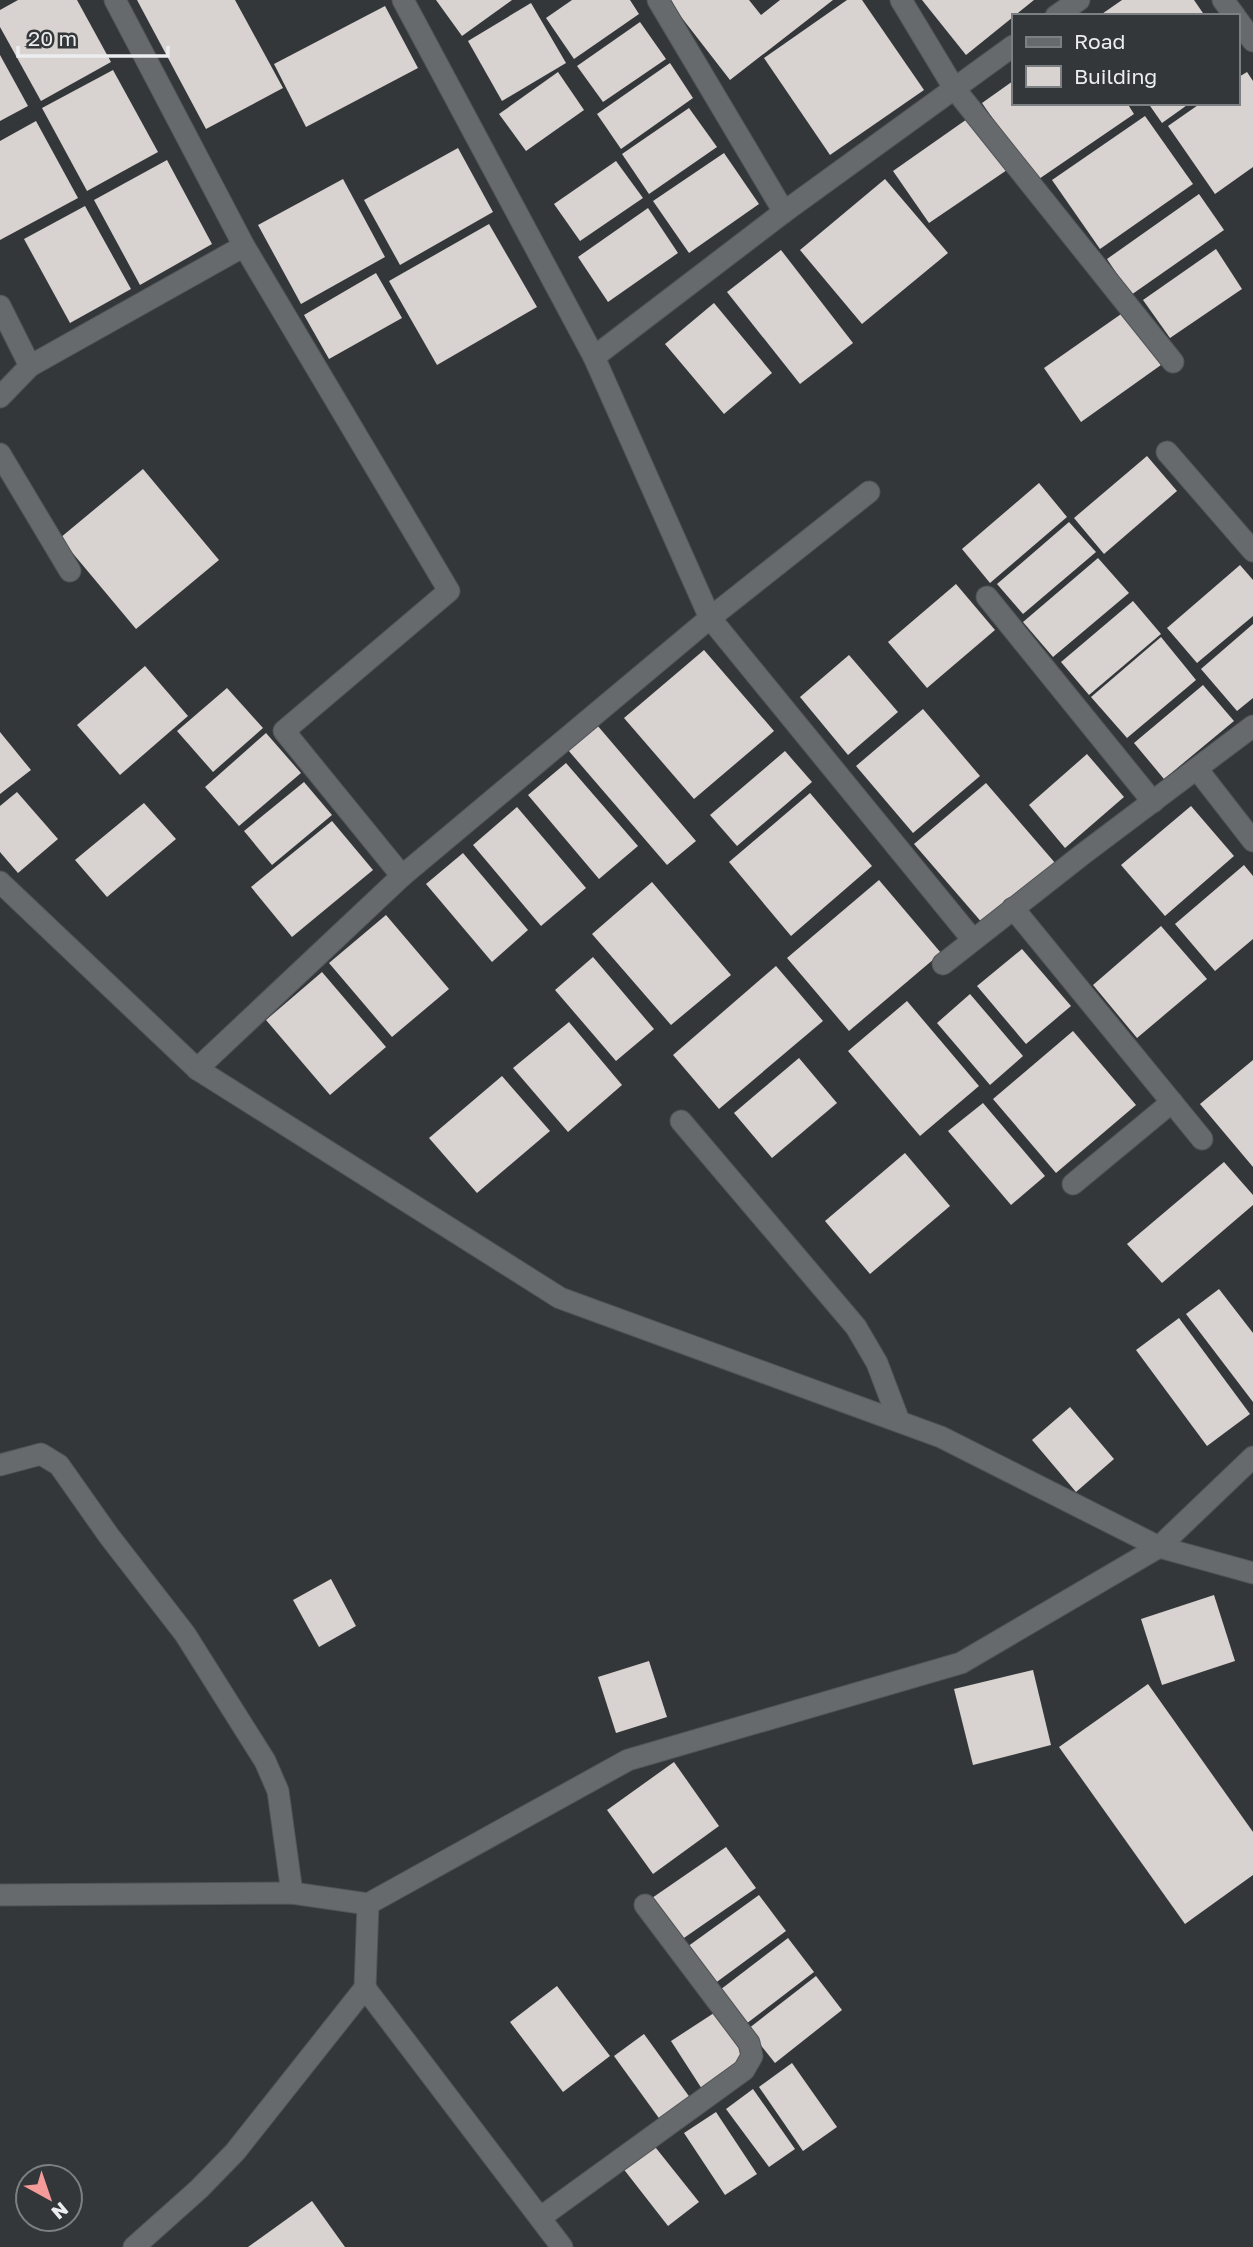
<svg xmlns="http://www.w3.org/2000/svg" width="1253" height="2247" font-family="'Golos Text',sans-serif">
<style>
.building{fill:#d8d2d0}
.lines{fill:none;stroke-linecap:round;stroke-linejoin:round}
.minor-casing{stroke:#515457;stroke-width:23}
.tertiary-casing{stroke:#515457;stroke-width:23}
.minor{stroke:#666a6d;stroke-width:21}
.tertiary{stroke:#666a6d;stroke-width:21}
</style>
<rect width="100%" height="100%" fill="#33373a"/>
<g class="building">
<polygon points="18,0 77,0 111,62 41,101 0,27 0,10"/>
<polygon points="137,0 235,0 283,88 206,129"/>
<polygon points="436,0 512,0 462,36"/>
<polygon points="572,0 630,0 639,14 574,59 546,18"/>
<polygon points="668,0 749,0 761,15 780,0 833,0 730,80"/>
<polygon points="847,0 862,0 924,90 830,155 764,58"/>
<polygon points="922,0 1034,0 966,55"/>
<polygon points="1122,0 1194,0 1205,16 1099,16"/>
<polygon points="531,3 566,63 502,101 468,41"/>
<polygon points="385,6 418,68 306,127 274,64"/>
<polygon points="640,22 666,59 603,102 577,66"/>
<polygon points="0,55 28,106 0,121"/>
<polygon points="670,63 693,98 621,149 597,114"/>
<polygon points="113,70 158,152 87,191 42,108"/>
<polygon points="558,72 584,110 526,151 499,114"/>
<polygon points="1247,72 1253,81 1253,167 1215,194 1168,126 1201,103 1237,103 1237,78"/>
<polygon points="1013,81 1013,103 1127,103 1134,114 1036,181 982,103"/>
<polygon points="1148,103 1190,103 1162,123"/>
<polygon points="689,108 717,147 649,194 622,154"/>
<polygon points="1145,116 1193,184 1100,249 1052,180"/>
<polygon points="970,117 1007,170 929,223 893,171"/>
<polygon points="36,121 78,198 0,240 0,141"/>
<polygon points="458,148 493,212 400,265 364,200"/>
<polygon points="724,153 759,204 689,253 653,201"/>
<polygon points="167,160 212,244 140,285 94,200"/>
<polygon points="616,161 643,198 580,241 554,204"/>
<polygon points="343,179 385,257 301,304 258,225"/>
<polygon points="885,179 948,253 862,324 800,250"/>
<polygon points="1199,194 1224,230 1131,295 1107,259"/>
<polygon points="85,206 131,289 70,323 24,239"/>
<polygon points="648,208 678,253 608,302 578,257"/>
<polygon points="489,224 537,307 437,365 389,281"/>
<polygon points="1216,249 1242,289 1170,338 1143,300"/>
<polygon points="781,250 853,343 800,384 727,292"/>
<polygon points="376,273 402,318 329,359 304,315"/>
<polygon points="714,303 772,373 724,414 665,344"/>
<polygon points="1124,312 1161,365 1081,422 1044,368"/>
<polygon points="1147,456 1177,491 1104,554 1074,518"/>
<polygon points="143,469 219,560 136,629 60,538"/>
<polygon points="1039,483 1067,517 990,583 962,549"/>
<polygon points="1069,522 1096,552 1023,614 997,584"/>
<polygon points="1098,558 1129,593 1053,657 1023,622"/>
<polygon points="1240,565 1253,580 1253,616 1197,663 1167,628"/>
<polygon points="956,584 995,630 927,688 888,642"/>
<polygon points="1133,601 1161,634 1089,695 1061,662"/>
<polygon points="1253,624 1253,698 1237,711 1201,669"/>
<polygon points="1161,637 1196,680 1127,738 1091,697"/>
<polygon points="704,650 774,731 694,799 624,718"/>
<polygon points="849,655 898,712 848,755 800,697"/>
<polygon points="145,666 188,716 120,775 77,725"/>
<polygon points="1203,685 1234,721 1164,779 1134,743"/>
<polygon points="227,688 263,728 213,772 177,731"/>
<polygon points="923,709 980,776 913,833 856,766"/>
<polygon points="597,725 696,841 667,865 568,750"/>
<polygon points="0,732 31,770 0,794"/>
<polygon points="266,733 301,773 239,826 205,787"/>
<polygon points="785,751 812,782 737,846 710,815"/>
<polygon points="1087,754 1124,797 1065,848 1029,805"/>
<polygon points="566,763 638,846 599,879 528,795"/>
<polygon points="304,782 332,815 272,865 244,831"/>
<polygon points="986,783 1056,864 984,925 914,844"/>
<polygon points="17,792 58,839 18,873 0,852 0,806"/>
<polygon points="810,793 872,866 791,936 729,862"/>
<polygon points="144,803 176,839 107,897 75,860"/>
<polygon points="1191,806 1234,856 1165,916 1121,865"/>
<polygon points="517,807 586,888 541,926 473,845"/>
<polygon points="332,821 373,870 292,937 251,887"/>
<polygon points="463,853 528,930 492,962 426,884"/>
<polygon points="1244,865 1253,876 1253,939 1215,971 1175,924"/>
<polygon points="879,880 941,953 849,1031 787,958"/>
<polygon points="652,882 731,975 671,1025 592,934"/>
<polygon points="386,915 449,989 392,1037 329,963"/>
<polygon points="1161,926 1207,979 1137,1038 1093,985"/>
<polygon points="1022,949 1071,1006 1026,1044 977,986"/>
<polygon points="593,957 654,1029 616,1061 555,990"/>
<polygon points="776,966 823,1021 719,1109 673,1055"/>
<polygon points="322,972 386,1047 330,1095 266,1020"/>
<polygon points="970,994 1023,1056 990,1085 937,1023"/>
<polygon points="907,1001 979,1086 920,1136 848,1051"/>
<polygon points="569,1022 622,1085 568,1132 513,1068"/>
<polygon points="1073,1031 1136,1105 1056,1173 993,1099"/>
<polygon points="799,1058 837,1103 772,1158 734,1113"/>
<polygon points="1253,1060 1253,1167 1200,1104"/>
<polygon points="502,1076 550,1131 477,1193 429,1138"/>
<polygon points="983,1103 1045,1176 1011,1205 948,1131"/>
<polygon points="905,1153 950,1206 870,1274 825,1221"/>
<polygon points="1224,1162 1253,1195 1253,1205 1162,1283 1127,1244"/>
<polygon points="1219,1289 1253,1333 1253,1402 1186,1314"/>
<polygon points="1179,1318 1250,1414 1207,1446 1136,1350"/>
<polygon points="1070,1407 1114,1459 1076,1492 1032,1440"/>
<polygon points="331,1579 356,1626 319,1647 293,1600"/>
<polygon points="1214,1595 1235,1661 1162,1685 1141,1619"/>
<polygon points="649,1661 667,1717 616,1733 598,1677"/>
<polygon points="1033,1670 1051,1745 973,1765 954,1689"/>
<polygon points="1148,1684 1253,1832 1253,1875 1185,1924 1059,1747"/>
<polygon points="674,1762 719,1826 653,1874 607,1810"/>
<polygon points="726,1847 756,1888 681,1940 652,1898"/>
<polygon points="759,1895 786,1931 714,1984 687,1947"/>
<polygon points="788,1938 814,1972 742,2027 716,1993"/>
<polygon points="816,1976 842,2010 775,2063 748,2029"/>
<polygon points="557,1986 610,2056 563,2092 510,2022"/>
<polygon points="717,2011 748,2058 702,2089 671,2041"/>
<polygon points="644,2034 691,2099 661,2121 614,2056"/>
<polygon points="792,2063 837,2127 803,2151 759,2087"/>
<polygon points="753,2089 795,2149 769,2167 726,2109"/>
<polygon points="716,2112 757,2174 725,2195 684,2133"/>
<polygon points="652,2143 699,2202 668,2226 622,2167"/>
<polygon points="312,2201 345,2247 248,2247"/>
</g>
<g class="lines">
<defs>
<g id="minor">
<polyline points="115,0 244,246 449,591 284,731 402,876"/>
<polyline points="658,0 784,212"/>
<polyline points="901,0 954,88 1173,362"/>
<polyline points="1223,0 1235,16"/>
<polyline points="1056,16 1079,0"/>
<polyline points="1237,19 1253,41"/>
<polyline points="0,306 30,366 0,397"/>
<polyline points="594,357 784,212 1013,46"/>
<polyline points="30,366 244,246"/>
<polyline points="1167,452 1253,551"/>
<polyline points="0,454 70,571"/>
<polyline points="869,492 710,618 973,940"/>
<polyline points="987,597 1153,802"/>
<polyline points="1197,769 1253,841"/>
<polyline points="1013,908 1202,1139"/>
<polyline points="943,964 1083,854 1253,726"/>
<polyline points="197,1069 402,876 710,618 594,357 403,0"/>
<polyline points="681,1121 856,1327 877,1363 899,1421"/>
<polyline points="1073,1184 1172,1102"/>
<polyline points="0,1465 41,1454 59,1465 109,1536 185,1634 265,1761 278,1791 292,1893"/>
<polyline points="0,1895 292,1893 368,1904 628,1760 961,1663 1159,1547"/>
<polyline points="365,1988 562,2247"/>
<polyline points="541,2217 744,2070 752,2056 749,2043 645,1905"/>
<polyline points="134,2247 199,2189 235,2152 365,1988 368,1904"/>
</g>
<g id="tertiary">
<polyline points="0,882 197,1069 560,1298 941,1437 1159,1547 1253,1573"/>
<polyline points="1159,1547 1253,1457"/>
</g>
</defs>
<use href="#minor" class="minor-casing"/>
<use href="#tertiary" class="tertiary-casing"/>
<use href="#minor" class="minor"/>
<use href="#tertiary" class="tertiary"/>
</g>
<rect x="1012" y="14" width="228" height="91" fill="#33373a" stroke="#7d8082" stroke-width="2"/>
<rect x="1026" y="37" width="35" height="10" fill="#666a6d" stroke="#7d8082" stroke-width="2"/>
<text x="1074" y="49" font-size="21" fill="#ebedef">Road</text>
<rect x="1026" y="66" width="35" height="21" fill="#d8d2d0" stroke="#7d8082" stroke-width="2"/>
<text x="1074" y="84" font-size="21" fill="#ebedef">Building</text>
<g transform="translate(49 2198) rotate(140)"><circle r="33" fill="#33373a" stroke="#7d8082" stroke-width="2"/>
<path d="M0-5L12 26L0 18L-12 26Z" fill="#f59b99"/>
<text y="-10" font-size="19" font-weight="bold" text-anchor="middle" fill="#ebedef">N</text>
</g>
<path d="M18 46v10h150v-10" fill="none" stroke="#ebedef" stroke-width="3.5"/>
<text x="28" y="46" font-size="21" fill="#ebedef" stroke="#33373a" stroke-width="5" paint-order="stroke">20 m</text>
</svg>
